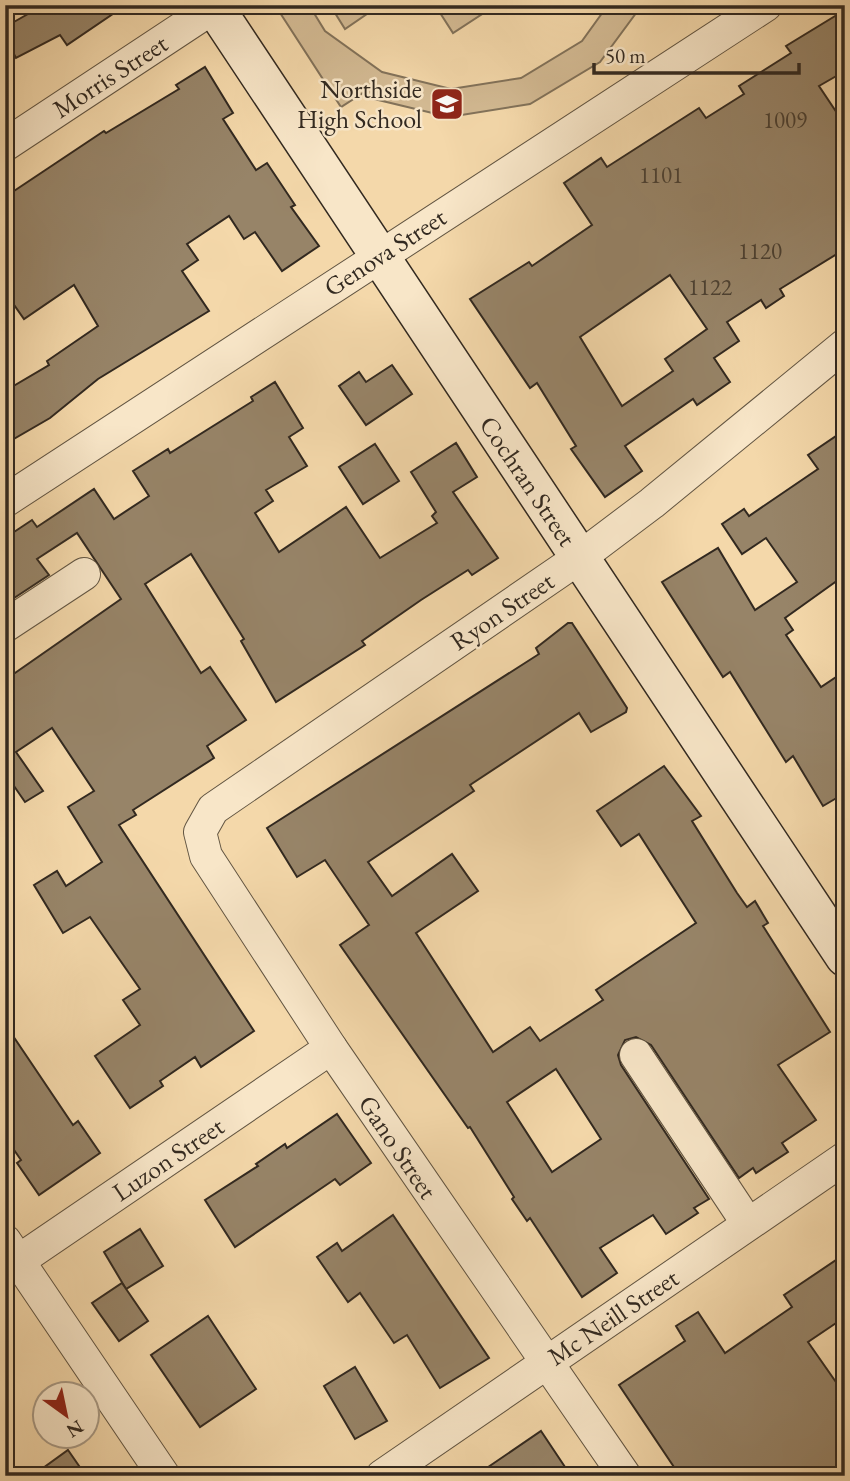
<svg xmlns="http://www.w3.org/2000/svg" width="850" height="1481" font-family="'EB Garamond',serif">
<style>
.green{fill:#d3ba93;stroke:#82725a;stroke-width:2}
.building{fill:#978468;stroke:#322920;stroke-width:2;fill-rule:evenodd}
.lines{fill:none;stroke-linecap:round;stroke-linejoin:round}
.street-casing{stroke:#625542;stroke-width:34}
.secondary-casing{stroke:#322920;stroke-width:41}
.street{stroke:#f8e6c8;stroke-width:32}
.secondary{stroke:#f8e6c8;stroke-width:38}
.labels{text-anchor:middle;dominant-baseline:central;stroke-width:5;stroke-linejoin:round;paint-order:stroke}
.number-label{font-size:23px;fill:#4b4032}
.street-label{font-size:26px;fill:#322920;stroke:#f8e6c8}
.poi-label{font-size:26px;fill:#322920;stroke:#f8e6c8;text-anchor:end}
</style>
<rect width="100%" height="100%" fill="#f4d8aa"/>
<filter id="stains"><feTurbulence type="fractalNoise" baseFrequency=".00286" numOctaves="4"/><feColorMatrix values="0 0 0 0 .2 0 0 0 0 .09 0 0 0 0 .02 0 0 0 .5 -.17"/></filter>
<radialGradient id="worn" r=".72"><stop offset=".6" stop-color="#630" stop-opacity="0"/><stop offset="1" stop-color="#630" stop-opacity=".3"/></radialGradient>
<g class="green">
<polygon points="275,5 309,5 325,31 382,72 451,89 521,78 582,41 608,5 642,5 600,62 530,104 449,117 370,98 363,93 341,107"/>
<polygon points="330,5 380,5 345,29"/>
<polygon points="435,5 496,5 453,33"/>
</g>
<g class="building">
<polygon points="44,5 126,5 67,45 60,35 16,58 5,37 5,27"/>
<path d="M845 10V71L819 86 845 125V249L780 289 784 296 766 308 761 300 727 322 739 341 714 358 730 382 697 405 693 399 625 446 642 471 605 497 571 449 576 446 537 383 530 388 470 299 529 262 532 266 592 225 564 183 601 158 607 167 699 108 706 118 744 94 739 86 791 53 786 46ZM670 275 707 329 665 359 673 371 622 406 580 337Z"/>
<polygon points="205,67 233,113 223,119 256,170 267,163 295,205 291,207 319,246 282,271 255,232 244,239 229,216 187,244 198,260 182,271 209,311 98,379 50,418 5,444 5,391 49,365 47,361 98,326 74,285 24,319 5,292 5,197 104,131 106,133 179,89 176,85"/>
<polygon points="392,365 412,394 366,425 339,386 359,372 366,382"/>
<polygon points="275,382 303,428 289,437 307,466 266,490 273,501 255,513 279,552 346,507 380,558 437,523 432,516 436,512 411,472 456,443 477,477 453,492 498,558 472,575 468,570 421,600 362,641 365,645 276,702 241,641 244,639 191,554 145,584 201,673 210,667 246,720 207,746 214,758 133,810 136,815 119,825 254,1031 201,1067 195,1057 160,1081 163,1086 130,1108 95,1056 140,1025 123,1000 140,989 90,917 63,933 34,885 57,871 66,886 102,862 68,807 94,791 52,728 16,752 43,791 25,802 5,773 5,680 121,599 77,533 37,559 49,575 5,604 5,538 32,520 37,527 94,489 114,519 149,496 133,471 168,449 170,453 253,401 251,397"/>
<polygon points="845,430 845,575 785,618 793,630 786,635 821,687 845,671 845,793 823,806 793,756 786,762 730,672 723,677 662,582 718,548 755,610 797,582 766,538 742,554 722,524 744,509 749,516 818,469 808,455"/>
<polygon points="375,444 399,481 363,504 339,467"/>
<path d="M568 623H572L589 649 627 708 626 712 591 732 579 713 470 785 474 791 368 862 392 896 452 854 478 891 416 933 493 1052 530 1027 540 1041 603 1000 596 990 696 923 639 834 621 846 597 811 664 766 701 816 692 821 737 893 747 907 755 901 768 923 763 926 830 1032 778 1065 816 1120 782 1143 788 1152 756 1173 753 1168 739 1178 651 1045 636 1037 625 1040 618 1055 621 1065 709 1199 694 1208 698 1213 666 1234 653 1215 600 1248 617 1273 582 1297 530 1218 527 1221 512 1199 514 1197 470 1127 468 1128 340 945 369 925 325 860 297 877 267 828 539 654 536 648ZM556 1069 601 1139 552 1172 507 1102Z"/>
<polygon points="5,1024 73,1125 78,1121 100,1153 39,1195 17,1163 21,1160 5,1137"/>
<polygon points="337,1114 371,1163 340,1185 335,1179 235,1247 205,1200 258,1166 256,1164 285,1144 287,1148"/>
<polygon points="393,1215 489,1358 440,1388 407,1335 394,1343 360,1293 348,1302 317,1257 337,1243 342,1251"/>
<polygon points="140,1229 163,1266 126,1289 104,1252"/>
<polygon points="845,1254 845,1317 808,1342 845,1395 845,1476 680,1476 619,1385 685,1341 676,1326 698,1312 725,1353 792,1307 784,1295"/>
<polygon points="122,1283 148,1321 119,1341 92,1303"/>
<polygon points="208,1316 256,1389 200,1427 151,1355"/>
<polygon points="355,1367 387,1421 355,1439 324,1386"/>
<polygon points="541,1431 571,1476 475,1476"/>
<polygon points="68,1450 86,1476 32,1476"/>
</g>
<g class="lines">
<defs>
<g id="street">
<polyline points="5,145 214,7"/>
<polyline points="5,501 766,5"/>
<polyline points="5,626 84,574"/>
<polyline points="636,1055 748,1224"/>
<polyline points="5,1241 164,1476"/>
<polyline points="5,1270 331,1048"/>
<polyline points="382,1476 845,1158"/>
<polyline points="625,1476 331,1048 206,856 200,832 213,809 579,558 652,503 845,345"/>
</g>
<polyline id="secondary" points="213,5 845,957"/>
</defs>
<use href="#street" class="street-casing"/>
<use href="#secondary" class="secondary-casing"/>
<use href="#street" class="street"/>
<use href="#secondary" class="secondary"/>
</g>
<defs>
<symbol id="school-square" viewBox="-11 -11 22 22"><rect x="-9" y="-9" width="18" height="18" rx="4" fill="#8f2418" stroke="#f8e6c8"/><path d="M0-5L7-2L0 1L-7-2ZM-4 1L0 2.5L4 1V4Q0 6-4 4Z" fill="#fff"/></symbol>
</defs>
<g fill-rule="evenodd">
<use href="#school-square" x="428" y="85" width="38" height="38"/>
</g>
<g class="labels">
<g class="number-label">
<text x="785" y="120">1009</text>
<text x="661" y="175">1101</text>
<text x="760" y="251">1120</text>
<text x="710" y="287">1122</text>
</g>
<g class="street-label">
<text transform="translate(110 76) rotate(-33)">Morris Street</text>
<text transform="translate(385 252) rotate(-33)">Genova Street</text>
<text transform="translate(528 481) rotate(56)">Cochran Street</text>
<text transform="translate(502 611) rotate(-34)">Ryon Street</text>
<text transform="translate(398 1147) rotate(56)">Gano Street</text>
<text transform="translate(168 1159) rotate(-34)">Luzon Street</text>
<text transform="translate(613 1317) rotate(-34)">Mc Neill Street</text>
</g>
<g class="poi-label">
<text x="422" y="89">Northside<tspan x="422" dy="30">High School</tspan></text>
</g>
</g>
<rect width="850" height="1481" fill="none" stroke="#f4d8aa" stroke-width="28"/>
<rect x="7" y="7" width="836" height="1467" fill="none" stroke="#322920" stroke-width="3.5"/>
<rect x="14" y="14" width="822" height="1453" fill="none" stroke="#322920" stroke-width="2"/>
<g transform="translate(66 1415) rotate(147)"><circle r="33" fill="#f8e6c8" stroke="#a99a85" stroke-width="2"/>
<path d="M0-5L12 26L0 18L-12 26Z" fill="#8f2418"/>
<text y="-10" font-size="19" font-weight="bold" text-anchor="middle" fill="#322920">N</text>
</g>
<path d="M594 63v10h205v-10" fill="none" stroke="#322920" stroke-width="3.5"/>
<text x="605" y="63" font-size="21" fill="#322920" stroke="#f8e6c8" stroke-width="5" paint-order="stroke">50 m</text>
<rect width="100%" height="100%" filter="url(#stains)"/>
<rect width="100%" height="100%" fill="url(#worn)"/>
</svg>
